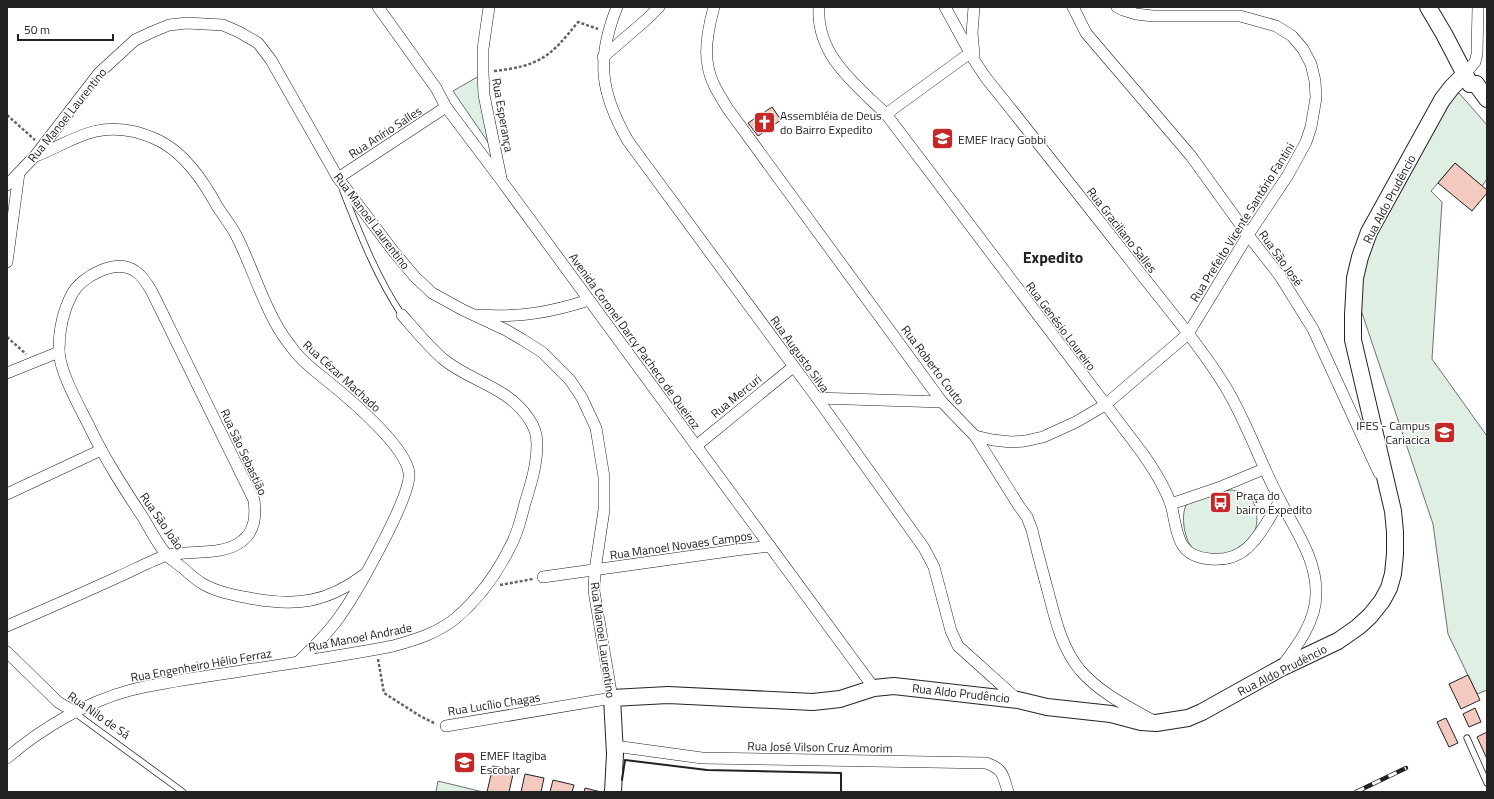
<svg xmlns="http://www.w3.org/2000/svg" width="1494" height="799" font-family="'Titillium Web',sans-serif">
<style>
.green{fill:#e0efe3;stroke:#6f6f6f}
.building{fill:#f3c9c0;stroke:#222}
.lines{fill:none;stroke-linecap:round;stroke-linejoin:round}
.lane-casing{stroke:#222;stroke-width:7}
.street-casing{stroke:#222;stroke-width:12}
.secondary-casing{stroke:#222;stroke-width:18}
.path{stroke:#646464;stroke-width:2.5;stroke-dasharray:3 2;stroke-linecap:butt}
.lane{stroke:#fff;stroke-width:5.5}
.street{stroke:#fff;stroke-width:11}
.secondary{stroke:#fff;stroke-width:16}
.rail-casing{stroke:#222;stroke-width:4.5}
.rail{stroke:#fff;stroke-width:3;stroke-dasharray:9;stroke-linecap:butt}
.wall{stroke:#222;stroke-width:2}
.labels{text-anchor:middle;dominant-baseline:central;stroke-width:3;stroke-linejoin:round;paint-order:stroke}
.street-label{font-size:12px;fill:#222;stroke:#fff}
.poi-label{font-size:12px;fill:#222;stroke:#fff;text-anchor:start}
.district-label{font-size:16px;font-weight:bold;fill:#222;stroke:#fff}
</style>
<rect width="100%" height="100%" fill="#fff"/>
<g class="green">
<polygon points="479,76 490,145 453,91"/>
<polygon points="1459,93 1487,125 1487,179 1482,186 1455,163 1431,191 1442,202 1432,359 1487,436 1487,690 1477,694 1448,634 1433,524 1361,310 1360,290 1366,250 1439,116 1454,96"/>
<path d="M1231 490C1237 491 1245 492 1249 496 1261 508 1259 534 1246 545 1240 550 1229 554 1222 558 1214 556 1201 555 1195 550 1184 543 1180 513 1187 504L1223 491Z"/>
<polygon points="438,781 483,792 436,792"/>
</g>
<g class="building">
<polygon points="772,107 781,120 758,136 748,123"/>
<polygon points="1455,163 1487,190 1487,193 1472,211 1438,183"/>
<polygon points="1468,675 1480,700 1461,709 1449,684"/>
<polygon points="1475,708 1481,722 1469,727 1463,714"/>
<polygon points="1446,718 1458,743 1449,747 1437,722"/>
<polygon points="1487,732 1487,759 1477,737"/>
<polygon points="493,766 514,770 509,792 487,792"/>
<polygon points="525,774 544,778 541,792 521,792"/>
<polygon points="553,780 574,785 572,792 550,792"/>
<polygon points="585,788 601,792 584,792"/>
</g>
<g class="lines">
<defs>
<g id="lane">
<path d="M343 191C360 234 376 276 402 315"/>
<polyline points="75,713 183,792"/>
<polyline points="1467,738 1487,783"/>
</g>
<g id="street">
<polyline points="378,7 436,88 446,107 501,180 874,688"/>
<polyline points="489,7 483,49 483,72 484,95 501,178"/>
<path d="M617 7C596 60 600 92 628 141L817 398 924 548 934 567 951 631 958 646 1018 700"/>
<path d="M714 7C709 25 704 48 708 66 710 81 720 96 728 109L942 402 975 436 1019 506 1027 517 1032 530C1037 551 1043 573 1049 595 1056 622 1062 648 1080 670 1100 693 1127 706 1152 720"/>
<path d="M819 7C816 55 855 84 886 114L1143 454C1152 467 1166 489 1171 505 1175 518 1175 534 1183 546 1189 555 1199 558 1210 559 1250 563 1261 530 1280 501"/>
<path d="M945 7 974 60 986 78C1036 140 1085 203 1134 265 1164 304 1199 344 1225 386 1247 422 1260 463 1280 500 1295 530 1317 559 1316 594 1316 621 1298 645 1282 666"/>
<polyline points="1073,7 1086,33 1191,156 1248,235 1280,276 1313,329 1379,473"/>
<polyline points="974,54 972,33 974,7"/>
<polyline points="603,57 647,19 659,7"/>
<polyline points="1465,74 1475,62 1477,54 1478,7"/>
<polyline points="886,114 970,53"/>
<path d="M36 156C73 141 94 122 136 132 146 135 156 138 165 144 188 158 204 182 217 206 223 216 231 225 236 235 251 264 260 296 276 324 281 334 289 344 296 353 306 365 319 374 331 384 352 401 406 447 409 473 412 496 355 595 340 616 328 633 313 648 298 662"/>
<polyline points="338,178 446,107"/>
<polyline points="7,185 35,156 99,73 135,40 152,32 169,25 187,23 223,25 239,32 258,43 271,60 338,178 394,252 415,277 432,293 463,310 506,330 523,340 542,352 570,380 582,398 596,428 604,477 604,510 595,570 594,591 612,698 446,726"/>
<polyline points="7,262 19,173"/>
<path d="M480 315C519 318 552 312 589 300"/>
<polyline points="7,373 59,352"/>
<polyline points="817,398 942,402"/>
<polyline points="975,436 993,440 1011,442 1025,441 1043,437 1076,422 1105,405 1188,334 1248,235 1288,175 1306,142 1311,127 1316,98 1315,81 1311,64 1303,49 1292,36 1276,26 1240,16 1153,16 1136,14 1123,10 1117,7"/>
<polyline points="696,446 793,367"/>
<polyline points="7,494 101,450"/>
<polyline points="1171,504 1218,488 1264,469"/>
<polyline points="543,577 736,550 770,546"/>
<path d="M7 626C44 610 81 594 118 577 132 571 154 559 168 555 190 550 224 556 242 541 255 531 256 516 254 500L152 292C148 285 143 276 135 271 116 258 82 276 72 294 63 311 59 332 59 350 59 372 81 409 91 430 106 461 125 490 144 519 151 531 158 545 167 555 170 559 175 562 179 565 187 571 194 579 203 584 217 592 234 595 249 598 295 607 327 603 365 574"/>
<polyline points="7,652 58,702 75,712"/>
<path d="M615 746 702 758 986 763C1004 769 1003 776 1008 792"/>
<path d="M7 758C42 728 86 702 131 690 167 681 204 677 241 671 292 663 342 656 393 646 415 640 438 633 456 618 478 599 496 575 509 549 517 535 521 519 525 503 531 484 537 465 537 444 537 436 534 426 529 419 507 386 471 382 443 359 428 346 415 330 402 315"/>
</g>
<g id="secondary">
<polyline points="1428,7 1444,34 1470,84 1476,84"/>
<polyline points="1476,84 1487,99"/>
<polyline points="613,792 615,754 612,698 668,695 813,702 840,699 874,688 894,686 1018,700 1047,707 1111,714 1141,722 1156,723 1188,718 1202,712 1281,668 1338,641 1358,627 1370,616 1382,601 1389,588 1393,574 1395,554 1395,532 1393,511 1353,340 1353,315 1355,278 1360,257 1369,232 1442,100 1452,87 1465,74"/>
</g>
</defs>
<use href="#lane" class="lane-casing"/>
<use href="#street" class="street-casing"/>
<use href="#secondary" class="secondary-casing"/>
<g class="path">
<path d="M494 71C540 66 550 57 578 22L598 29"/>
<polyline points="7,115 35,140"/>
<polyline points="7,337 26,354"/>
<polyline points="500,585 533,579"/>
<polyline points="378,659 384,693 420,716 436,724"/>
</g>
<use href="#lane" class="lane"/>
<use href="#street" class="street"/>
<use href="#secondary" class="secondary"/>
<defs>
<polyline id="rail" points="1356,792 1406,768"/>
</defs>
<use href="#rail" class="rail-casing"/>
<use href="#rail" class="rail"/>
<polyline class="wall" points="622,780 625,760 707,770 841,773 841,792"/>
</g>
<defs>
<symbol id="church-square" viewBox="-11 -11 22 22"><rect x="-9" y="-9" width="18" height="18" rx="4" fill="#c62828" stroke="#fff"/><path d="M-1.2-6h2.4v3.5h3.3v2.4h-3.3V6h-2.4V-.1h-3.3v-2.4h3.3Z" fill="#fff"/></symbol>
<symbol id="school-square" viewBox="-11 -11 22 22"><rect x="-9" y="-9" width="18" height="18" rx="4" fill="#c62828" stroke="#fff"/><path d="M0-5L7-2L0 1L-7-2ZM-4 1L0 2.5L4 1V4Q0 6-4 4Z" fill="#fff"/></symbol>
<symbol id="university-square" viewBox="-11 -11 22 22"><rect x="-9" y="-9" width="18" height="18" rx="4" fill="#c62828" stroke="#fff"/><path d="M0-5L7-2L0 1L-7-2ZM-4 1L0 2.5L4 1V4Q0 6-4 4Z" fill="#fff"/></symbol>
<symbol id="bus-square" viewBox="-11 -11 22 22"><rect x="-9" y="-9" width="18" height="18" rx="4" fill="#c62828" stroke="#fff"/><path d="M-5-6H5V4H4V6H2V4H-2V6H-4V4H-5ZM-3.5-4V0h7V-4ZM-3.5 1.2v1.5H-2V1.2ZM2 1.2v1.5H3.5V1.2Z" fill="#fff"/></symbol>
</defs>
<g fill-rule="evenodd">
<use href="#church-square" x="752" y="110" width="25" height="25"/>
<use href="#school-square" x="930" y="126" width="25" height="25"/>
<use href="#university-square" x="1432" y="420" width="25" height="25"/>
<use href="#bus-square" x="1208" y="490" width="25" height="25"/>
<use href="#school-square" x="452" y="750" width="25" height="25"/>
</g>
<g class="labels">
<g class="street-label">
<text transform="translate(67 115) rotate(-51)">Rua Manoel Laurentino</text>
<text transform="translate(503 115) rotate(80)">Rua Esperança</text>
<text transform="translate(385 132) rotate(-33)">Rua Anírio Salles</text>
<text transform="translate(1389 199) rotate(-62)">Rua Aldo Prudêncio</text>
<text transform="translate(372 221) rotate(53)">Rua Manoel Laurentino</text>
<text transform="translate(1242 222) rotate(-58)">Rua Prefeito Vicente Santório Fantini</text>
<text transform="translate(1122 230) rotate(52)">Rua Graciliano Salles</text>
<text transform="translate(1281 258) rotate(54)">Rua São José</text>
<text transform="translate(1061 326) rotate(53)">Rua Genésio Loureiro</text>
<text transform="translate(635 341) rotate(54)">Avenida Coronel Darcy Pacheco de Queiroz</text>
<text transform="translate(800 354) rotate(54)">Rua Augusto Silva</text>
<text transform="translate(933 365) rotate(53)">Rua Roberto Couto</text>
<text transform="translate(342 376) rotate(42)">Rua Cézar Machado</text>
<text transform="translate(736 396) rotate(-39)">Rua Mercuri</text>
<text transform="translate(244 452) rotate(65)">Rua São Sebastião</text>
<text transform="translate(162 521) rotate(55)">Rua São João</text>
<text transform="translate(681 545) rotate(-8)">Rua Manoel Novaes Campos</text>
<text transform="translate(360 637) rotate(-11)">Rua Manoel Andrade</text>
<text transform="translate(603 640) rotate(82)">Rua Manoel Laurentino</text>
<text transform="translate(201 665) rotate(-10)">Rua Engenheiro Hélio Ferraz</text>
<text transform="translate(1282 670) rotate(-27)">Rua Aldo Prudêncio</text>
<text transform="translate(961 693) rotate(6)">Rua Aldo Prudêncio</text>
<text transform="translate(494 704) rotate(-9)">Rua Lucílio Chagas</text>
<text transform="translate(99 715) rotate(35)">Rua Nilo de Sá</text>
<text transform="translate(820 747) rotate(1)">Rua José Vilson Cruz Amorim</text>
</g>
<g class="poi-label">
<text x="780" y="115">Assembléia de Deus<tspan x="780" dy="14">do Bairro Expedito</tspan></text>
<text x="958" y="139">EMEF Iracy Gobbi</text>
<text x="1430" y="425" text-anchor="end">IFES - Campus<tspan x="1430" dy="14">Cariacica</tspan></text>
<text x="1236" y="495">Praça do<tspan x="1236" dy="14">bairro Expedito</tspan></text>
<text x="480" y="755">EMEF Itagiba<tspan x="480" dy="14">Escobar</tspan></text>
</g>
<g class="district-label">
<text x="1053" y="257">Expedito</text>
</g>
</g>
<rect width="1494" height="799" fill="none" stroke="#222222" stroke-width="16"/>
<path d="M18 34v6h95v-6" fill="none" stroke="#222222" stroke-width="2"/>
<text x="24" y="34" font-size="12" fill="#222222" stroke="#ffffff" stroke-width="3" paint-order="stroke">50 m</text>
</svg>
